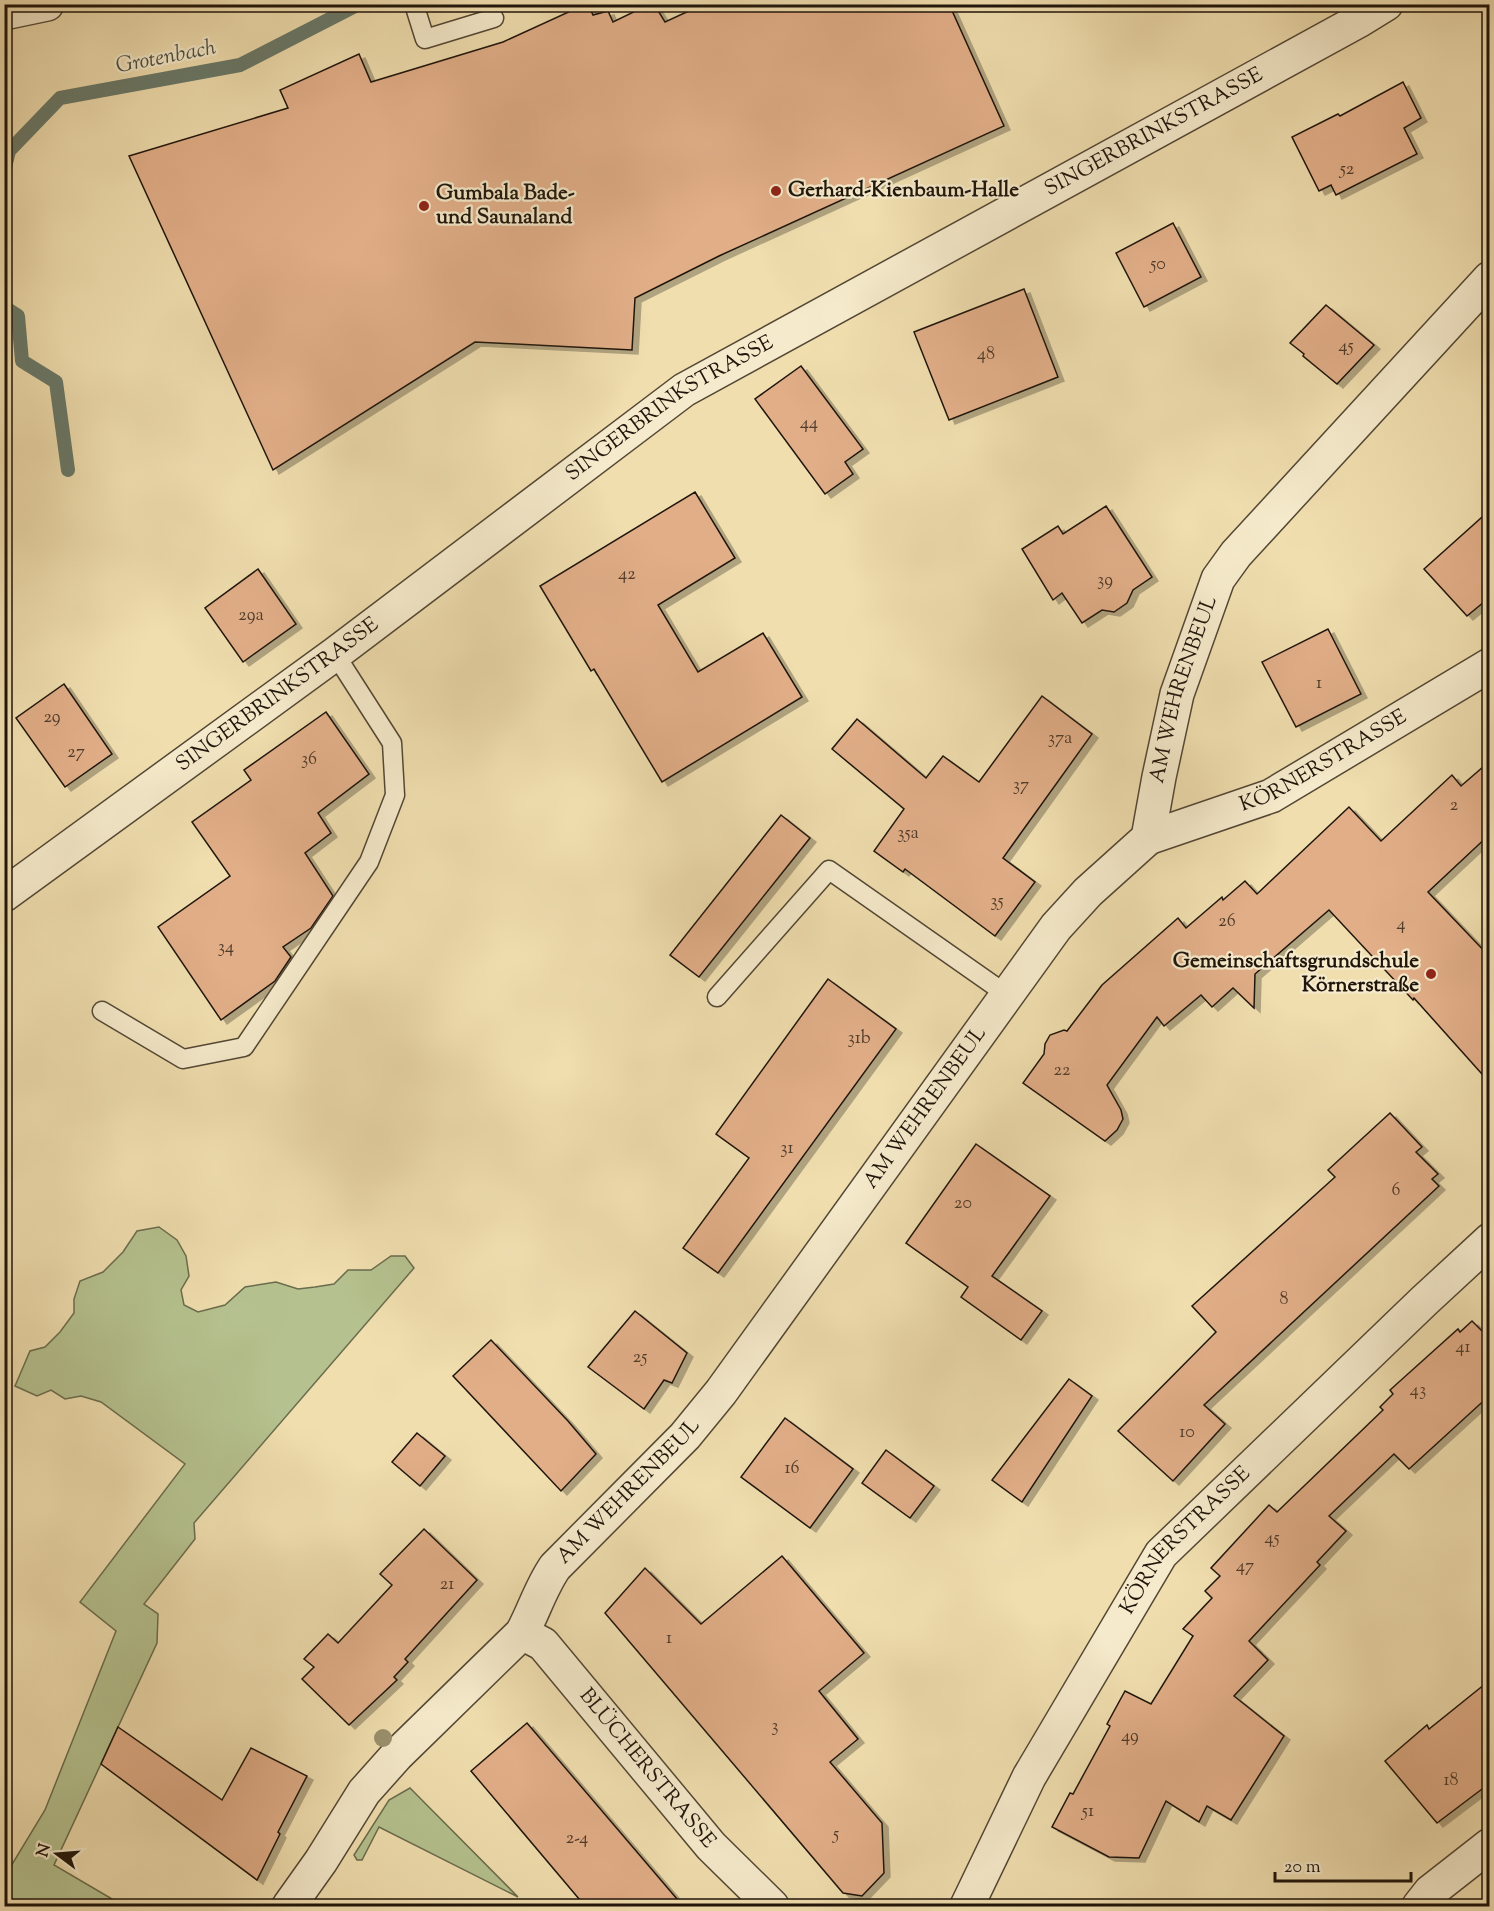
<svg xmlns="http://www.w3.org/2000/svg" width="1494" height="1911" font-family="'Sorts Mill Goudy',serif">
<style>
.green{fill:#b5c28f;stroke:#6a6c4d;stroke-width:1.5}
.lines{fill:none;stroke-linecap:round;stroke-linejoin:round}
.stream{stroke:#697969;stroke-width:14}
.building{fill:#e1ae88;stroke:#1f150b;stroke-width:1.5;filter:url(#shadow)}
.lane-casing{stroke:#534734;stroke-width:21}
.street-casing{stroke:#534734;stroke-width:36}
.lane{stroke:#f5eacb;stroke-width:18}
.street{stroke:#f5eacb;stroke-width:33}
.tree{fill:#9a916e}
.poi-dot{fill:#8f2418;stroke:#f5eacb;stroke-width:2}
.labels{text-anchor:middle;dominant-baseline:central;stroke-width:4.5;stroke-linejoin:round;paint-order:stroke}
.number-label{font-size:18px;fill:#503b2a}
.street-label{font-size:21px;fill:#1f150b;stroke:#f5eacb}
.poi-label{font-size:21px;font-weight:bold;fill:#1f150b;stroke:#f5eacb;text-anchor:start}
.water-label{font-size:22px;font-style:italic;fill:#4a4f42;stroke:#f5eacb}
</style>
<defs>
<filter id="shadow"><feDropShadow dx="6" dy="4" stdDeviation="0" flood-color="#0004"/></filter>
</defs>
<rect width="100%" height="100%" fill="#f0deaf"/>
<filter id="stains"><feTurbulence type="fractalNoise" baseFrequency=".00333" numOctaves="4"/><feColorMatrix values="0 0 0 0 .2 0 0 0 0 .09 0 0 0 0 .02 0 0 0 .5 -.17"/></filter>
<radialGradient id="worn" r=".72"><stop offset=".6" stop-color="#630" stop-opacity="0"/><stop offset="1" stop-color="#630" stop-opacity=".3"/></radialGradient>
<g class="green">
<polygon points="159,1227 177,1240 186,1256 189,1276 181,1290 184,1305 198,1312 225,1305 245,1287 276,1282 298,1289 315,1287 334,1284 348,1270 371,1270 391,1256 405,1256 414,1268 194,1523 195,1539 144,1604 158,1614 157,1643 54,1865 124,1906 63,1905 58,1906 5,1906 5,1876 45,1810 116,1631 80,1602 185,1464 101,1402 81,1396 65,1399 51,1390 37,1396 15,1386 30,1351 45,1347 60,1332 74,1313 74,1299 80,1281 103,1272 123,1252 137,1231"/>
<polygon points="410,1788 518,1897 379,1827 362,1860 357,1860 354,1855 389,1800"/>
</g>
<g class="lines">
<g class="stream">
<polyline points="4,171 9,151 60,98 240,65 359,4"/>
<polyline points="4,252 4,253"/>
<polyline points="4,307 18,316 22,361 56,382 68,470"/>
</g>
</g>
<g class="building">
<polygon points="586,4 588,4 593,15 608,11 613,22 650,4 654,4 665,22 704,4 949,4 1004,126 719,256 635,298 632,350 475,342 273,470 129,156 288,108 280,90 359,54 371,82 503,42"/>
<polygon points="1403,82 1421,118 1404,128 1417,154 1336,195 1331,185 1319,191 1292,137 1338,114 1340,116"/>
<polygon points="1173,223 1201,277 1144,307 1116,253"/>
<polygon points="1024,289 1058,377 949,420 914,332"/>
<polygon points="1326,305 1374,345 1337,384 1303,356 1304,354 1290,343"/>
<polygon points="801,366 863,449 845,462 853,474 825,494 755,399"/>
<polygon points="695,492 735,558 658,605 698,672 763,633 802,697 662,782 594,669 591,671 540,586"/>
<polygon points="1106,506 1152,577 1133,590 1127,603 1114,612 1102,610 1082,623 1062,593 1053,600 1022,549 1058,526 1063,534"/>
<polygon points="1490,510 1490,597 1467,616 1424,569"/>
<polygon points="258,569 296,624 243,662 205,608"/>
<polygon points="1328,629 1361,694 1296,727 1262,662"/>
<polygon points="64,684 112,754 65,787 16,718"/>
<polygon points="1042,696 1092,734 1003,858 1035,882 995,936 905,869 903,872 874,851 904,809 832,749 857,719 926,778 943,756 979,782"/>
<polygon points="326,712 369,774 318,813 331,833 305,853 333,896 311,928 283,947 291,957 275,981 221,1020 158,927 230,876 192,822 251,780 244,770"/>
<polygon points="1490,761 1490,834 1428,892 1490,957 1490,1083 1414,998 1413,1000 1329,910 1255,974 1254,1008 1233,988 1212,1007 1201,995 1164,1026 1157,1017 1107,1085 1121,1110 1123,1119 1117,1130 1105,1141 1023,1083 1044,1054 1045,1044 1050,1035 1064,1030 1067,1031 1102,985 1178,918 1186,928 1222,897 1223,900 1245,881 1257,894 1349,807 1381,841 1452,775 1461,786"/>
<polygon points="781,815 810,838 699,977 670,955"/>
<polygon points="828,979 896,1029 718,1273 683,1248 749,1158 716,1134"/>
<polygon points="1390,1113 1422,1147 1416,1152 1438,1174 1432,1179 1439,1186 1204,1405 1225,1424 1173,1481 1118,1431 1216,1332 1192,1306 1335,1177 1328,1170"/>
<polygon points="976,1144 1050,1196 992,1276 1042,1311 1021,1340 961,1297 968,1287 906,1243"/>
<polygon points="635,1311 687,1353 672,1383 664,1380 644,1409 588,1367"/>
<polygon points="1472,1321 1490,1339 1490,1395 1409,1469 1394,1454 1329,1516 1346,1531 1317,1562 1320,1565 1249,1641 1268,1660 1234,1696 1284,1736 1231,1820 1207,1806 1199,1822 1166,1801 1139,1858 1109,1857 1052,1827 1070,1793 1073,1794 1110,1726 1107,1724 1125,1691 1151,1704 1193,1636 1183,1629 1212,1598 1205,1591 1220,1576 1211,1568 1269,1505 1277,1512 1383,1410 1380,1407 1393,1394 1390,1390 1458,1329 1460,1332"/>
<polygon points="491,1340 568,1421 596,1454 561,1491 453,1376"/>
<polygon points="1069,1379 1092,1396 1022,1502 992,1480"/>
<polygon points="785,1418 853,1469 810,1528 741,1477"/>
<polygon points="417,1433 445,1456 420,1486 392,1462"/>
<polygon points="886,1450 934,1486 910,1518 862,1483"/>
<polygon points="424,1529 477,1580 405,1659 408,1662 394,1677 397,1680 349,1725 302,1679 314,1667 304,1659 328,1634 338,1643 392,1585 380,1574"/>
<polygon points="782,1556 864,1653 819,1691 858,1739 830,1762 882,1823 884,1873 862,1896 843,1893 605,1613 645,1568 701,1624"/>
<polygon points="1490,1680 1490,1783 1437,1823 1385,1761 1427,1725 1429,1729"/>
<polygon points="527,1723 683,1906 585,1906 471,1771"/>
<polygon points="118,1727 222,1800 251,1748 307,1776 278,1832 280,1834 257,1880 101,1764"/>
</g>
<g class="lines">
<defs>
<g id="lane">
<polyline points="414,4 425,39 494,18"/>
<polyline points="717,997 829,870 1006,994"/>
<polyline points="102,1011 183,1059 244,1047 369,862 395,795 392,743 335,654"/>
</g>
<g id="street">
<polyline points="4,13 47,4"/>
<path id="s1" d="M1148 838 1271 796 1490 665"/>
<path id="s2" d="M4 895 335 654 684 390 1360 20 1386 4"/>
<path id="s3" d="M522 1633 543 1644 711 1846 772 1906"/>
<path id="s4" d="M289 1906 321 1861 364 1792 397 1755 522 1633C534 1611 541 1587 555 1567L685 1436 721 1392 1056 927 1088 892 1148 838 1159 777 1177 694 1218 579 1236 554 1490 278"/>
<path id="s5" d="M967 1906 1029 1777 1161 1554 1424 1301 1490 1240"/>
<polyline points="1419,1906 1430,1892 1490,1845"/>
</g>
</defs>
<use href="#lane" class="lane-casing"/>
<use href="#street" class="street-casing"/>
<use href="#lane" class="lane"/>
<use href="#street" class="street"/>
</g>
<circle class="tree" cx="383" cy="1738" r="9"/>
<g class="poi-dot">
<circle cx="776" cy="191" r="6"/>
<circle cx="424" cy="206" r="6"/>
<circle cx="1431" cy="974" r="6"/>
</g>
<g class="labels">
<g class="number-label">
<text x="1347" y="170">52</text>
<text x="1158" y="265">50</text>
<text x="1346" y="347">45</text>
<text x="986" y="355">48</text>
<text x="809" y="424">44</text>
<text x="627" y="575">42</text>
<text x="1105" y="581">39</text>
<text x="251" y="616">29a</text>
<text x="1319" y="684">1</text>
<text x="52" y="718">29</text>
<text x="1060" y="739">37a</text>
<text x="76" y="753">27</text>
<text x="309" y="760">36</text>
<text x="1021" y="786">37</text>
<text x="1454" y="806">2</text>
<text x="908" y="834">35a</text>
<text x="997" y="902">35</text>
<text x="1227" y="922">26</text>
<text x="1401" y="925">4</text>
<text x="226" y="948">34</text>
<text x="859" y="1039">31b</text>
<text x="1062" y="1071">22</text>
<text x="787" y="1149">31</text>
<text x="1396" y="1191">6</text>
<text x="963" y="1204">20</text>
<text x="1284" y="1300">8</text>
<text x="1463" y="1348">41</text>
<text x="640" y="1358">25</text>
<text x="1418" y="1391">43</text>
<text x="1187" y="1433">10</text>
<text x="792" y="1469">16</text>
<text x="1272" y="1539">45</text>
<text x="1245" y="1567">47</text>
<text x="447" y="1585">21</text>
<text x="669" y="1639">1</text>
<text x="775" y="1727">3</text>
<text x="1130" y="1737">49</text>
<text x="1451" y="1781">18</text>
<text x="1088" y="1812">51</text>
<text x="836" y="1835">5</text>
<text x="577" y="1839">2-4</text>
</g>
<g class="street-label">
<text stroke="none"><textPath href="#s2" startOffset="1383">SINGERBRINKSTRASSE</textPath></text>
<text stroke="none"><textPath href="#s2" startOffset="825">SINGERBRINKSTRASSE</textPath></text>
<text stroke="none"><textPath href="#s4" startOffset="1530">AM WEHRENBEUL</textPath></text>
<text stroke="none"><textPath href="#s2" startOffset="339">SINGERBRINKSTRASSE</textPath></text>
<text stroke="none"><textPath href="#s1" startOffset="192">KÖRNERSTRASSE</textPath></text>
<text stroke="none"><textPath href="#s4" startOffset="1026">AM WEHRENBEUL</textPath></text>
<text stroke="none"><textPath href="#s4" startOffset="540">AM WEHRENBEUL</textPath></text>
<text stroke="none"><textPath href="#s5" startOffset="428">KÖRNERSTRASSE</textPath></text>
<text stroke="none"><textPath href="#s3" startOffset="186">BLÜCHERSTRASSE</textPath></text>
</g>
<g class="poi-label">
<text x="788" y="191">Gerhard-Kienbaum-Halle</text>
<text x="436" y="194">Gumbala Bade-<tspan x="436" dy="24">und Saunaland</tspan></text>
<text x="1419" y="962" text-anchor="end">Gemeinschaftsgrundschule<tspan x="1419" dy="24">Körnerstraße</tspan></text>
</g>
<g class="water-label">
<text transform="translate(166 58) rotate(-11)">Grotenbach</text>
</g>
</g>
<rect width="1494" height="1911" fill="none" stroke="#f0deaf" stroke-width="24"/>
<rect x="6" y="6" width="1482" height="1899" fill="none" stroke="#1f150b" stroke-width="3"/>
<rect x="12" y="12" width="1470" height="1887" fill="none" stroke="#1f150b" stroke-width="1.5"/>
<g transform="translate(57 1854) rotate(286)" stroke="#f5eacb" stroke-width="4.5" paint-order="stroke">
<path d="M0-4.5L10 22L0 15L-10 22Z" fill="#1f150b"/>
<text y="-9" font-size="16" font-weight="bold" text-anchor="middle" fill="#1f150b">N</text>
</g>
<path d="M1275 1872v9h136v-9" fill="none" stroke="#1f150b" stroke-width="3"/>
<text x="1284" y="1872" font-size="18" fill="#1f150b" stroke="#f5eacb" stroke-width="4.5" paint-order="stroke">20 m</text>
<rect width="100%" height="100%" filter="url(#stains)"/>
<rect width="100%" height="100%" fill="url(#worn)"/>
</svg>
